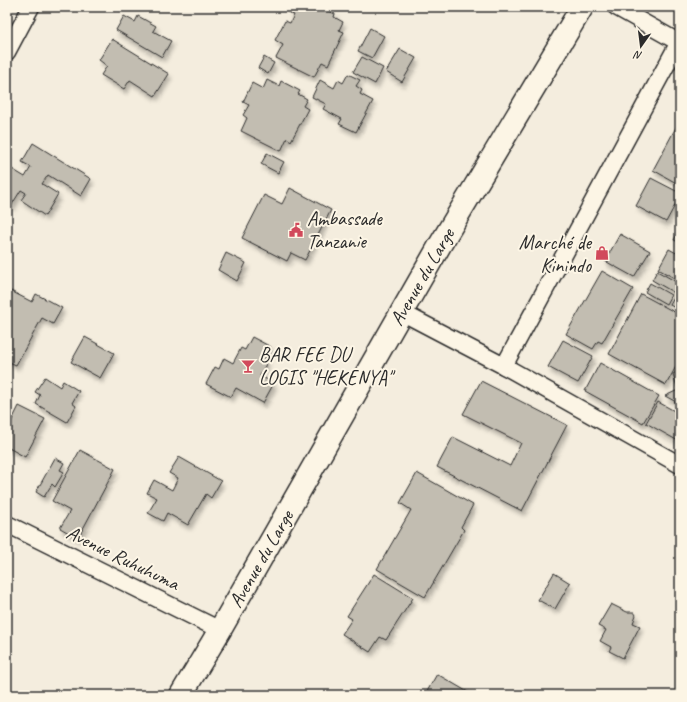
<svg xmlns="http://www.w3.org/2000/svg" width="687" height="702" font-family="Caveat,sans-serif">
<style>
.building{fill:#c2bdb1;stroke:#2b2b2b;filter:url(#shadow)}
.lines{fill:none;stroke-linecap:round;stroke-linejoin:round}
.minor-casing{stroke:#2b2b2b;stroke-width:19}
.secondary-casing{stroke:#2b2b2b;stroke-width:25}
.minor{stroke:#fcf5e5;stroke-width:16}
.secondary{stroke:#fcf5e5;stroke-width:22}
.labels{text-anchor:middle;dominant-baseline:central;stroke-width:4;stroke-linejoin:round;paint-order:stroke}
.poi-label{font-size:20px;fill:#2b2b2b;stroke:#fcf5e5;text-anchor:start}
.street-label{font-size:20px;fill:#2b2b2b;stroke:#fcf5e5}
</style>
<defs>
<filter id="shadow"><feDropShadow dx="2.5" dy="4.5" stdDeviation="2" flood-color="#0004"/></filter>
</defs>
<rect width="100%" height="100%" fill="#f4edde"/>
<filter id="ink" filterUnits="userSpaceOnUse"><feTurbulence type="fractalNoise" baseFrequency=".025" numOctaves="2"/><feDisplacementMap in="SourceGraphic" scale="8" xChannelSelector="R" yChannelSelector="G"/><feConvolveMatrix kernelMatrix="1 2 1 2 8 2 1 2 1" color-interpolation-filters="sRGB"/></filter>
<g filter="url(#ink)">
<g class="building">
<polygon points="292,7 309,7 312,8 312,7 321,7 335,14 334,17 343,22 339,30 344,32 328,65 322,62 314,77 276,58 283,45 275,40 285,21 290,23 294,15 289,13"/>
<polygon points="124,16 135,22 138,16 156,26 153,31 171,41 162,57 116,30"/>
<polygon points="370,28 384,36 372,58 358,51"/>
<polygon points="112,39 169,74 155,96 130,80 124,89 101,75 107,66 99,60"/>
<polygon points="400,49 416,58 402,82 386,72"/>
<polygon points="264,57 274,63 268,74 258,68"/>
<polygon points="362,57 383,68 375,84 353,72"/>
<polygon points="348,74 360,80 356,86 362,90 360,94 373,101 356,132 339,124 342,119 323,109 326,104 312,97 320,80 334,88 338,80 343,83"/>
<polygon points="267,80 279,86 281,81 300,91 298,94 307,99 303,106 308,109 291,141 287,138 281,151 241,131 247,118 243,115 249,105 243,102 252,83 263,89"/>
<polygon points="680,120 680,185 653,170"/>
<polygon points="33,143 91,179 81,196 48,175 42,184 58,194 45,216 21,200 26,193 21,190 11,206 7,203 7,166 25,177 31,167 22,162"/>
<polygon points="267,153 284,162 278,173 261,164"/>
<polygon points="651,178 680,193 680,196 666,222 636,206"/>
<polygon points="290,188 331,210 305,260 291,253 287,261 242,238 264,195 282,204"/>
<polygon points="680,228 680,243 674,240"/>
<polygon points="620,234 650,251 634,277 605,261"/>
<polygon points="669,249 680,255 680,281 658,269"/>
<polygon points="226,253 246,263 237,281 218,270"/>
<polygon points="602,271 633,289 602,343 598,341 593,349 566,334"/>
<polygon points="657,271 680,284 680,296 652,280"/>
<polygon points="650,283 671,295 666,304 645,292"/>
<polygon points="7,289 32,302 36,294 62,308 53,324 42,318 16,365 7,361"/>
<polygon points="641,294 680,315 680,359 666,385 609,354"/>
<polygon points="675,296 680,299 680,311 670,305"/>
<polygon points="85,337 114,353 100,378 71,362"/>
<polygon points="252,337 271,347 264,361 267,362 260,376 274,383 263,403 236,388 231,397 206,384 215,367 219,369 224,358 233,363 241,348 245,350"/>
<polygon points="563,340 593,356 578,383 548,367"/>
<polygon points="600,363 659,396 643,423 585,391"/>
<polygon points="680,370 680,404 665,396 678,390 673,374"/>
<polygon points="45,377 60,387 63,381 79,391 72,403 76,406 67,422 36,404 40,395 35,392"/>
<polygon points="481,381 567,425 522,511 437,467 453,437 510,466 521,443 463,414"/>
<polygon points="658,402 680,414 680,442 646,423"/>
<polygon points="19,406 45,419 25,457 7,447 7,430"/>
<polygon points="80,450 115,469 78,538 60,528 70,511 52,501"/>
<polygon points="179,457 221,481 211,498 206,494 188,525 167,513 163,521 148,513 157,498 147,493 154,480 172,490 178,478 169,473"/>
<polygon points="55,458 64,463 60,470 64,472 55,487 52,484 44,497 36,492"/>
<polygon points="417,473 473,505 461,527 464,530 425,597 377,569 411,510 400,503"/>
<polygon points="554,573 570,583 555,609 538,600"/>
<polygon points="374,574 413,598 386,640 380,637 370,652 342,634 352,619 347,616"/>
<polygon points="611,604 627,612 634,612 636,615 633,623 640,626 623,658 609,651 611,647 600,641 606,630 598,626"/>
<polygon points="437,674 473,695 425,695"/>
</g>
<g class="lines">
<defs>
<g id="minor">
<polyline points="616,7 680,43"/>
<polyline points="7,52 31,7"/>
<polyline points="401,312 504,366 680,465"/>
<polyline points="504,366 679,42"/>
<polyline points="7,524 220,630"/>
</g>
<polyline id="secondary" points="181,695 220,630 440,245 582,7"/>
</defs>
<use href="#minor" class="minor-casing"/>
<use href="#secondary" class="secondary-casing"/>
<use href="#minor" class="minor"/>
<use href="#secondary" class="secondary"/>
</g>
</g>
<defs>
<symbol id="civic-bare" viewBox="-9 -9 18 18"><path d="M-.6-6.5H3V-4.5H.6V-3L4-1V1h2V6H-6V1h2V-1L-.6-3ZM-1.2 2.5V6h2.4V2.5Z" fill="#d1495b" stroke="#fcf5e5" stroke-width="2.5" paint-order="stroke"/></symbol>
<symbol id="shop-bare" viewBox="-9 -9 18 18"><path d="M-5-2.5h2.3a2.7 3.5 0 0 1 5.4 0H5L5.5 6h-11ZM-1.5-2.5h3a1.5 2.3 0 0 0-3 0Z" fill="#d1495b" stroke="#fcf5e5" stroke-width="2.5" paint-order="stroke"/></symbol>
<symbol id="bar-bare" viewBox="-9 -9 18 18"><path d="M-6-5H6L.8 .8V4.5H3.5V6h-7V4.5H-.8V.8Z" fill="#d1495b" stroke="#fcf5e5" stroke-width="2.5" paint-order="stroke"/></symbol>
</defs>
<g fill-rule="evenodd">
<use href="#civic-bare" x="286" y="220" width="20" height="20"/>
<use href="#shop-bare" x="592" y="243" width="20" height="20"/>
<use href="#bar-bare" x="238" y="356" width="20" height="20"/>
</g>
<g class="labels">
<g class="poi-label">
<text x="307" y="218">Ambassade<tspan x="307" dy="23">Tanzanie</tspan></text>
<text x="591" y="242" text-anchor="end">Marché de<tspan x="591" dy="23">Kinindo</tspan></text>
<text x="259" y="354">BAR FEE DU<tspan x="259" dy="23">LOGIS "HEKENYA"</tspan></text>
</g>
<g class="street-label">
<text transform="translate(422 277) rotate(-60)">Avenue du Large</text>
<text transform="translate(123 558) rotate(26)">Avenue Ruhuhuma</text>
<text transform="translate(261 559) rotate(-60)">Avenue du Large</text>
</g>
</g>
<rect width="687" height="702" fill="none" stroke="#fcf5e5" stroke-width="24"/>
<rect x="12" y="12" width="663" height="678" fill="none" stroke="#2b2b2b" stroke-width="1.5" filter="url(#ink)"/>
<g transform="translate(641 46) rotate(194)" stroke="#fcf5e5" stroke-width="3" paint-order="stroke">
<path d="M0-3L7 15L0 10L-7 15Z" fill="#2b2b2b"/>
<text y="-6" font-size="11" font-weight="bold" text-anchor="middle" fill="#2b2b2b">N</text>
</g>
</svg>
